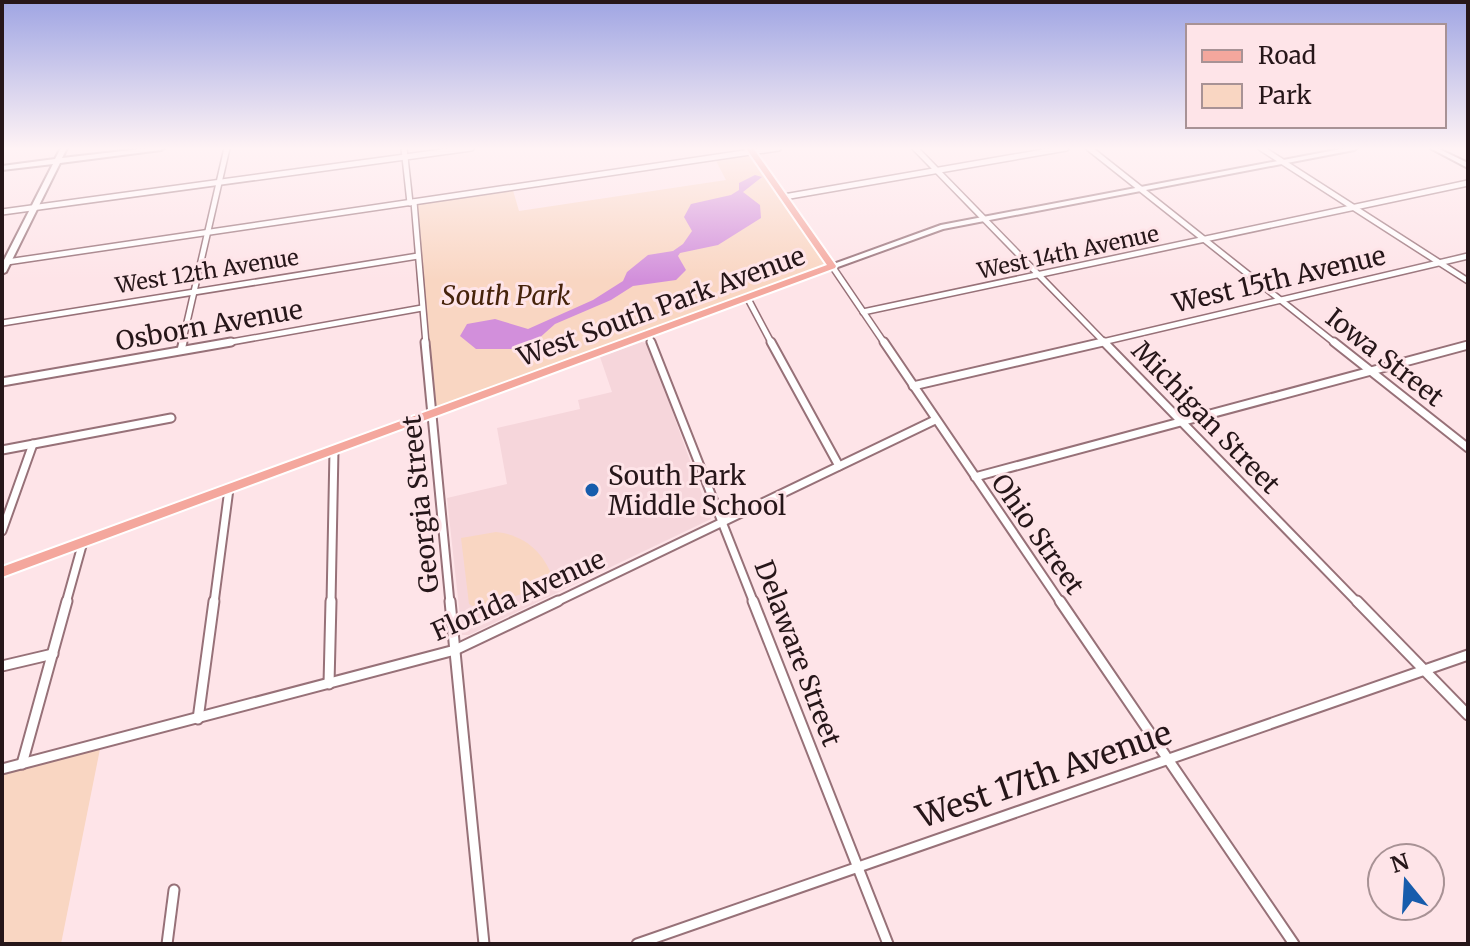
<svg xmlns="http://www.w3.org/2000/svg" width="1470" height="946" font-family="Merriweather,serif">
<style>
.built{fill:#f6d6db}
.green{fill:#f9d6c2}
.water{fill:#d28fdb}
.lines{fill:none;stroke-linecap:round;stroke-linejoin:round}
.street-far2-casing{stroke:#977178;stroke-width:8}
.street-far1-casing{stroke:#977178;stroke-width:11}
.street-casing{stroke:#977178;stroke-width:13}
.secondary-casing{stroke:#977178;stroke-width:4}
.primary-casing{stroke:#fff;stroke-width:4}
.street-far2{stroke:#fff;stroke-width:5}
.street-far1{stroke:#fff;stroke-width:7}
.street{stroke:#fff;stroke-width:9}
.secondary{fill:#fff;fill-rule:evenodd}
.primary{fill:#f4a79d;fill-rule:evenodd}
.poi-dot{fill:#175cac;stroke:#fee4e8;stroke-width:3}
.labels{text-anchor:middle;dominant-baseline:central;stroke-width:6;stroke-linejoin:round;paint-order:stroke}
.far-street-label{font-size:22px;fill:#261619;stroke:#fee4e8}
.street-label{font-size:26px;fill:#261619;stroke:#fee4e8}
.park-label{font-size:26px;font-style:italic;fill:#46230b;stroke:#fee4e8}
.poi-label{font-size:26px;fill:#261619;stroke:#fee4e8;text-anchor:start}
.near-street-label{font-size:32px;fill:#261619;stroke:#fee4e8}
</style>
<rect width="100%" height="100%" fill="#fee4e8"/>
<polygon class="built" points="642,342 648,344 711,519 469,635 462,635 447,498 507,484 497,428 580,409 578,400 612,392 600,357"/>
<g class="green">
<polygon points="752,151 831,266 431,414 414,202 512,187 519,211 726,180 714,157"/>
<path d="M496 532C526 535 546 554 554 583L477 609 469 604 461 538Z"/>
<polygon points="101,744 61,944 2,944 2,770"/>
</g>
<polygon class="water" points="755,175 762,177 743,192 760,205 761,218 718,245 680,253 678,256 686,270 676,280 633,286 611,300 555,324 527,349 476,349 460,336 467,324 495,319 528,329 593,300 623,281 627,272 648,255 673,251 683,244 692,231 684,217 691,204 731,195 739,190 739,183"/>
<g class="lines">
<defs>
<g id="street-far2">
<polyline points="404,148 410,203"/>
<polyline points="915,148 1106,344"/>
<polyline points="1089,148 1336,344"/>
<polyline points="1261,148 1468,281"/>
<polyline points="784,197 1066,148"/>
<polyline points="414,202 426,344"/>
<polyline points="2,212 471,148"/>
<polyline points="7,262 778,148"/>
<polyline points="832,266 885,344"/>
<polyline points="747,297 772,344"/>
<polyline points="863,312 1468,183"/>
<polyline points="2,323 418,256"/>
<polyline points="648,333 652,344"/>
<polyline points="182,344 227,148"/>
<polyline points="220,344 422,308"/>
<polyline points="1094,344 1468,256"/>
</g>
<g id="street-far1">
<polyline points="425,342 450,603"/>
<polyline points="651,342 754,603"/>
<polyline points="771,342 839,466"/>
<polyline points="884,342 1061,603"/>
<polyline points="1104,342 1358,603"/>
<polyline points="1334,342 1468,448"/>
<polyline points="181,350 183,342"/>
<polyline points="2,382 231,342"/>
<polyline points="913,386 1103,342"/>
<polyline points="2,450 171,418"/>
<polyline points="975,477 1468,345"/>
<polyline points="2,531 33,444"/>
<polyline points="66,603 83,542"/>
<polyline points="214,603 229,489"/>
<polyline points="331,603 334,450"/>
<polyline points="554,603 935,420"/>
</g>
<g id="street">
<polyline points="450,601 484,944"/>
<polyline points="753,601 888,944"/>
<polyline points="1060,601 1294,944"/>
<polyline points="1357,601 1468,715"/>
<polyline points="2,666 53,654"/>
<polyline points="329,684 331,601"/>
<polyline points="198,719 214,601"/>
<polyline points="22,764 67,601"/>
<polyline points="2,769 455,650 558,601"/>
<polyline points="167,944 174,890"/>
<polyline points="637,944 1468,655"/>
</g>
<g id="secondary">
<polygon points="61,148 67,148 62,158 149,148 164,148 161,150 60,163 6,272 2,274 2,264 53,164 2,170 2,166 55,159"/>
<polygon points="1346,148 1357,148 1354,150 943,229 835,268 832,268 828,266 941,225"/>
<polygon points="1430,148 1437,148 1468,163 1468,168"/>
</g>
<polygon id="primary" points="746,148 753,148 836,266 835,268 2,577 2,567 827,265"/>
</defs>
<use href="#street-far2" class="street-far2-casing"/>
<use href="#street-far1" class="street-far1-casing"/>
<use href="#street" class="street-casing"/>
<use href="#secondary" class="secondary-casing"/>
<use href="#primary" class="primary-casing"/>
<use href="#street-far2" class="street-far2"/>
<use href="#street-far1" class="street-far1"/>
<use href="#street" class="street"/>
<use href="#secondary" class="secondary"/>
<use href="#primary" class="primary"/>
</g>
<linearGradient id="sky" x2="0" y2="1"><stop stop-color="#9fa5e3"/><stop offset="0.53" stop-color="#fff3f5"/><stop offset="1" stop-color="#fff3f5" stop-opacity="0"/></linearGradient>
<rect width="1470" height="280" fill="url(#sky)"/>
<circle class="poi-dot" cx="592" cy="490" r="8"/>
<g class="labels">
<g class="far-street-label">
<text transform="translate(1068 252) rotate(-12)">West 14th Avenue</text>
<text transform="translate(207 271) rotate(-9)">West 12th Avenue</text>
</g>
<g class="street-label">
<text transform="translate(1279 279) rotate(-13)">West 15th Avenue</text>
<text transform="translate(661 306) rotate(-20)">West South Park Avenue</text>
<text transform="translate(209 325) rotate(-10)">Osborn Avenue</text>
<text transform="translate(1385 357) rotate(38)">Iowa Street</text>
<text transform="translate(1206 417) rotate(46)">Michigan Street</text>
<text transform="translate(420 504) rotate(-96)">Georgia Street</text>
<text transform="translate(1038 534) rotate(55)">Ohio Street</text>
<text transform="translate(518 595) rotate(-24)">Florida Avenue</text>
<text transform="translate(798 653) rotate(69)">Delaware Street</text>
</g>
<g class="park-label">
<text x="506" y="295">South Park</text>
</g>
<g class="poi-label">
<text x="608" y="475">South Park<tspan x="608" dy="30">Middle School</tspan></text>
</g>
<g class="near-street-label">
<text transform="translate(1044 775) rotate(-19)">West 17th Avenue</text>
</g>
</g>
<rect width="1470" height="946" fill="none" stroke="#261619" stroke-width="8"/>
<rect x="1186" y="24" width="260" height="104" fill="#fee4e8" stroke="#a89295" stroke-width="2"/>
<rect x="1202" y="50" width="40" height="12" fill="#f4a79d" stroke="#a89295" stroke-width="2"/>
<text x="1258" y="64" font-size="24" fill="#261619">Road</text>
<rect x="1202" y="84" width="40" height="24" fill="#f9d6c2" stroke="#a89295" stroke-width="2"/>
<text x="1258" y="104" font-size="24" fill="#261619">Park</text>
<g transform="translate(1406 882) rotate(342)"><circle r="38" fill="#fee4e8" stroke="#a89295" stroke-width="2"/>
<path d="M0-6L14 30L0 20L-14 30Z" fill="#175cac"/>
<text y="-12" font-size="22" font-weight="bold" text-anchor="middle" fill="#261619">N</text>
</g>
</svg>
